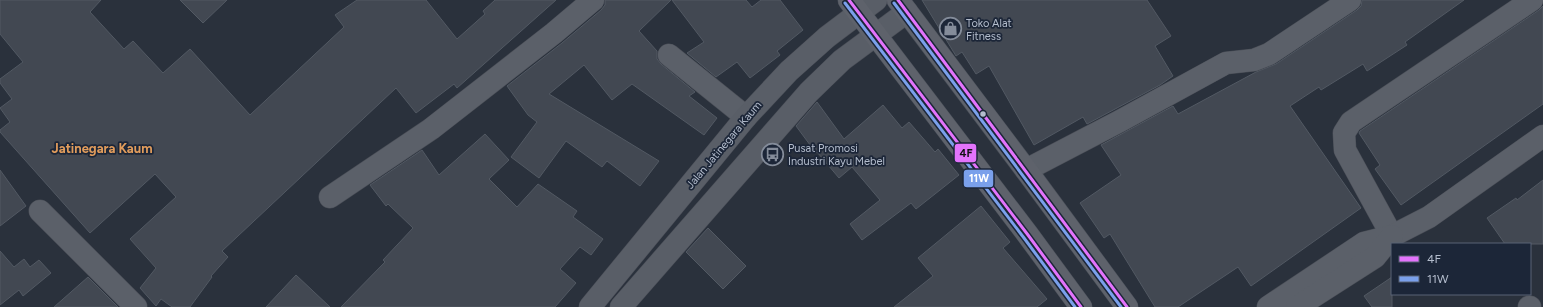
<svg xmlns="http://www.w3.org/2000/svg" width="1543" height="307" font-family="Figtree,sans-serif">
<style>
.building{fill:#424852;stroke:#525963}
.lines{fill:none;stroke-linecap:round;stroke-linejoin:round}
.street-casing{stroke:#494d56;stroke-width:23}
.secondary-casing{stroke:#494d56;stroke-width:23}
.primary-casing{stroke:#484e58;stroke-width:23}
.street{stroke:#5b6069;stroke-width:22}
.secondary{stroke:#595e67;stroke-width:22}
.primary{stroke:#5e626b;stroke-width:22}
.bus-1-casing{stroke:#1c2638;stroke-width:6}
.bus-2-casing{stroke:#1c2638;stroke-width:6}
.bus-1{stroke:#e373fc;stroke-width:3}
.bus-2{stroke:#7aa0eb;stroke-width:3}
.bus-dot{fill:#b4bdcd;stroke:#1c2638;stroke-width:1.5}
.labels{text-anchor:middle;dominant-baseline:central;stroke-width:3.5;stroke-linejoin:round;paint-order:stroke}
.poi-label{font-size:11px;fill:#b4bdcd;stroke:#1c2638;text-anchor:start}
.street-label{font-size:11px;fill:#b4bdcd;stroke:#1c2638}
.quarter-label{font-size:13px;font-weight:bold;fill:#e09c5c;stroke:#1c2638}
.line-badge{stroke:#1c2638;stroke-width:1.5}
.badge-label{font-size:11px;text-anchor:middle;font-weight:bold;fill:#fff}
.pale-badge-label{font-size:11px;text-anchor:middle;font-weight:bold;fill:#111}
</style>
<rect width="100%" height="100%" fill="#2a313c"/>
<g class="building">
<polygon points="0,0 101,0 90,12 124,49 133,41 163,73 190,49 250,115 344,27 335,15 357,0 426,0 457,39 485,14 483,11 495,0 556,0 457,88 454,84 416,113 396,88 222,251 228,257 211,276 212,277 190,307 172,307 161,299 156,306 140,288 156,268 130,239 176,197 155,174 90,233 0,132 0,130 10,122 0,108 12,99 0,83 0,79 23,62 0,34"/>
<polygon points="180,0 227,0 203,23"/>
<polygon points="605,0 671,0 639,31 657,51 657,59 661,64 695,92 689,96 717,118 704,135 632,84 612,100 584,65 549,94 659,161 640,186 607,161 602,167 566,141 539,178 511,157 537,122 528,115 507,86 562,43 601,10 605,5"/>
<polygon points="672,0 746,0 752,7 761,0 780,0 803,30 777,51 780,55 750,78 737,62 716,77 687,53 704,42"/>
<polygon points="922,0 1147,0 1171,36 1155,46 1173,76 1160,85 1087,124 1083,117 1034,145 989,66 976,74 962,52 956,56"/>
<polygon points="1362,0 1464,0 1405,42 1407,45 1367,71 1363,64 1321,90 1319,87 1290,106 1361,208 1251,286 1238,267 1178,307 1155,307 1110,234 1104,238 1080,203 1121,175 1101,145 1173,106 1178,114 1256,72 1276,64 1357,10 1361,6"/>
<polygon points="1543,6 1543,104 1401,205 1375,169 1380,165 1359,133 1360,131 1539,10"/>
<polygon points="817,102 844,139 883,105 902,128 909,122 935,152 938,149 959,175 916,209 911,203 862,240 850,224 880,200 852,167 839,178 817,152 816,153 796,126"/>
<polygon points="485,134 509,160 489,179 517,207 538,184 577,211 573,217 603,239 591,255 580,247 560,269 576,283 555,307 341,307 385,262 383,260 413,228 388,204 386,206 370,185 422,150 439,175"/>
<polygon points="0,170 26,206 0,226"/>
<polygon points="1543,180 1543,244 1505,244 1487,218 1516,198 1517,200"/>
<polygon points="981,206 1010,242 1003,248 1047,299 1037,307 894,307 933,276 918,258"/>
<polygon points="708,228 746,266 723,289 686,252"/>
<polygon points="0,251 14,267 24,259 30,267 39,260 51,273 23,296 19,290 0,305"/>
<polygon points="296,275 330,307 266,307"/>
<polygon points="88,277 118,307 54,307"/>
<polygon points="1392,277 1392,307 1372,307 1364,296"/>
</g>
<g class="lines">
<defs>
<g id="street">
<polyline points="669,55 746,117"/>
<polyline points="1026,170 1120,121 1226,63 1254,60 1269,54 1350,0"/>
<polyline points="330,197 431,129 554,33 593,0"/>
<polyline points="40,211 136,307"/>
<polyline points="1392,236 1345,150 1344,133 1351,122 1532,0"/>
<polyline points="1268,307 1364,243 1392,236 1429,217 1543,136"/>
<polyline points="1297,307 1375,257 1392,236"/>
<polyline points="1529,307 1530,307"/>
</g>
<g id="secondary">
<polyline points="590,307 746,117 789,71 827,37 876,0"/>
<polyline points="621,307 809,92 842,60 907,12"/>
</g>
<g id="primary">
<polyline points="849,0 1028,235 1081,307"/>
<polyline points="898,0 1026,170 1127,307"/>
</g>
</defs>
<use href="#street" class="street-casing"/>
<use href="#secondary" class="secondary-casing"/>
<use href="#primary" class="primary-casing"/>
<use href="#street" class="street"/>
<use href="#secondary" class="secondary"/>
<use href="#primary" class="primary"/>
<defs>
<g id="bus-1">
<polyline points="849,0 1028,235 1081,307"/>
<polyline points="898,0 1127,307"/>
</g>
<g id="bus-2">
<polyline points="845,3 1024,238 1075,307"/>
<polyline points="894,3 1121,307"/>
</g>
</defs>
<use href="#bus-1" class="bus-1-casing"/>
<use href="#bus-2" class="bus-2-casing"/>
<use href="#bus-1" class="bus-1"/>
<use href="#bus-2" class="bus-2"/>
</g>
<defs>
<symbol id="shop-ring" viewBox="-11 -11 22 22"><circle r="9.5" fill="#1c2638" stroke="#848c9a" stroke-width="1.5"/><path d="M-5-2.5h2.3a2.7 3.5 0 0 1 5.4 0H5L5.5 6h-11ZM-1.5-2.5h3a1.5 2.3 0 0 0-3 0Z" fill="#848c9a"/></symbol>
<symbol id="bus-ring" viewBox="-11 -11 22 22"><circle r="9.5" fill="#1c2638" stroke="#848c9a" stroke-width="1.5"/><path d="M-5-6H5V4H4V6H2V4H-2V6H-4V4H-5ZM-3.5-4V0h7V-4ZM-3.5 1.2v1.5H-2V1.2ZM2 1.2v1.5H3.5V1.2Z" fill="#848c9a"/></symbol>
</defs>
<g fill-rule="evenodd">
<use href="#shop-ring" x="938" y="16" width="25" height="25"/>
<use href="#bus-ring" x="760" y="142" width="25" height="25"/>
</g>
<circle class="bus-dot" cx="983" cy="114" r="3.5"/>
<g class="labels">
<g class="poi-label">
<text x="966" y="23">Toko Alat<tspan x="966" dy="13">Fitness</tspan></text>
<text x="788" y="148">Pusat Promosi<tspan x="788" dy="13">Industri Kayu Mebel</tspan></text>
</g>
<g class="street-label">
<text transform="translate(724 145) rotate(-50)">Jalan Jatinegara Kaum</text>
</g>
<g class="quarter-label">
<text x="102" y="148">Jatinegara Kaum</text>
</g>
</g>
<g class="line-badge">
<rect x="954" y="143" width="23" height="20" rx="4" fill="#e373fc"/>
<rect x="963" y="169" width="31" height="19" rx="4" fill="#7aa0eb"/>
</g>
<g class="badge-label">
<text x="979" y="182">11W</text>
</g>
<g class="pale-badge-label">
<text x="966" y="157">4F</text>
</g>
<rect x="1391" y="243" width="140" height="52" fill="#1c2638" stroke="#596274"/>
<rect x="1399" y="256" width="20" height="6" fill="#e373fc" stroke="#596274"/>
<text x="1427" y="263" font-size="12" fill="#b4bdcd">4F</text>
<rect x="1399" y="276" width="20" height="6" fill="#7aa0eb" stroke="#596274"/>
<text x="1427" y="283" font-size="12" fill="#b4bdcd">11W</text>
</svg>
